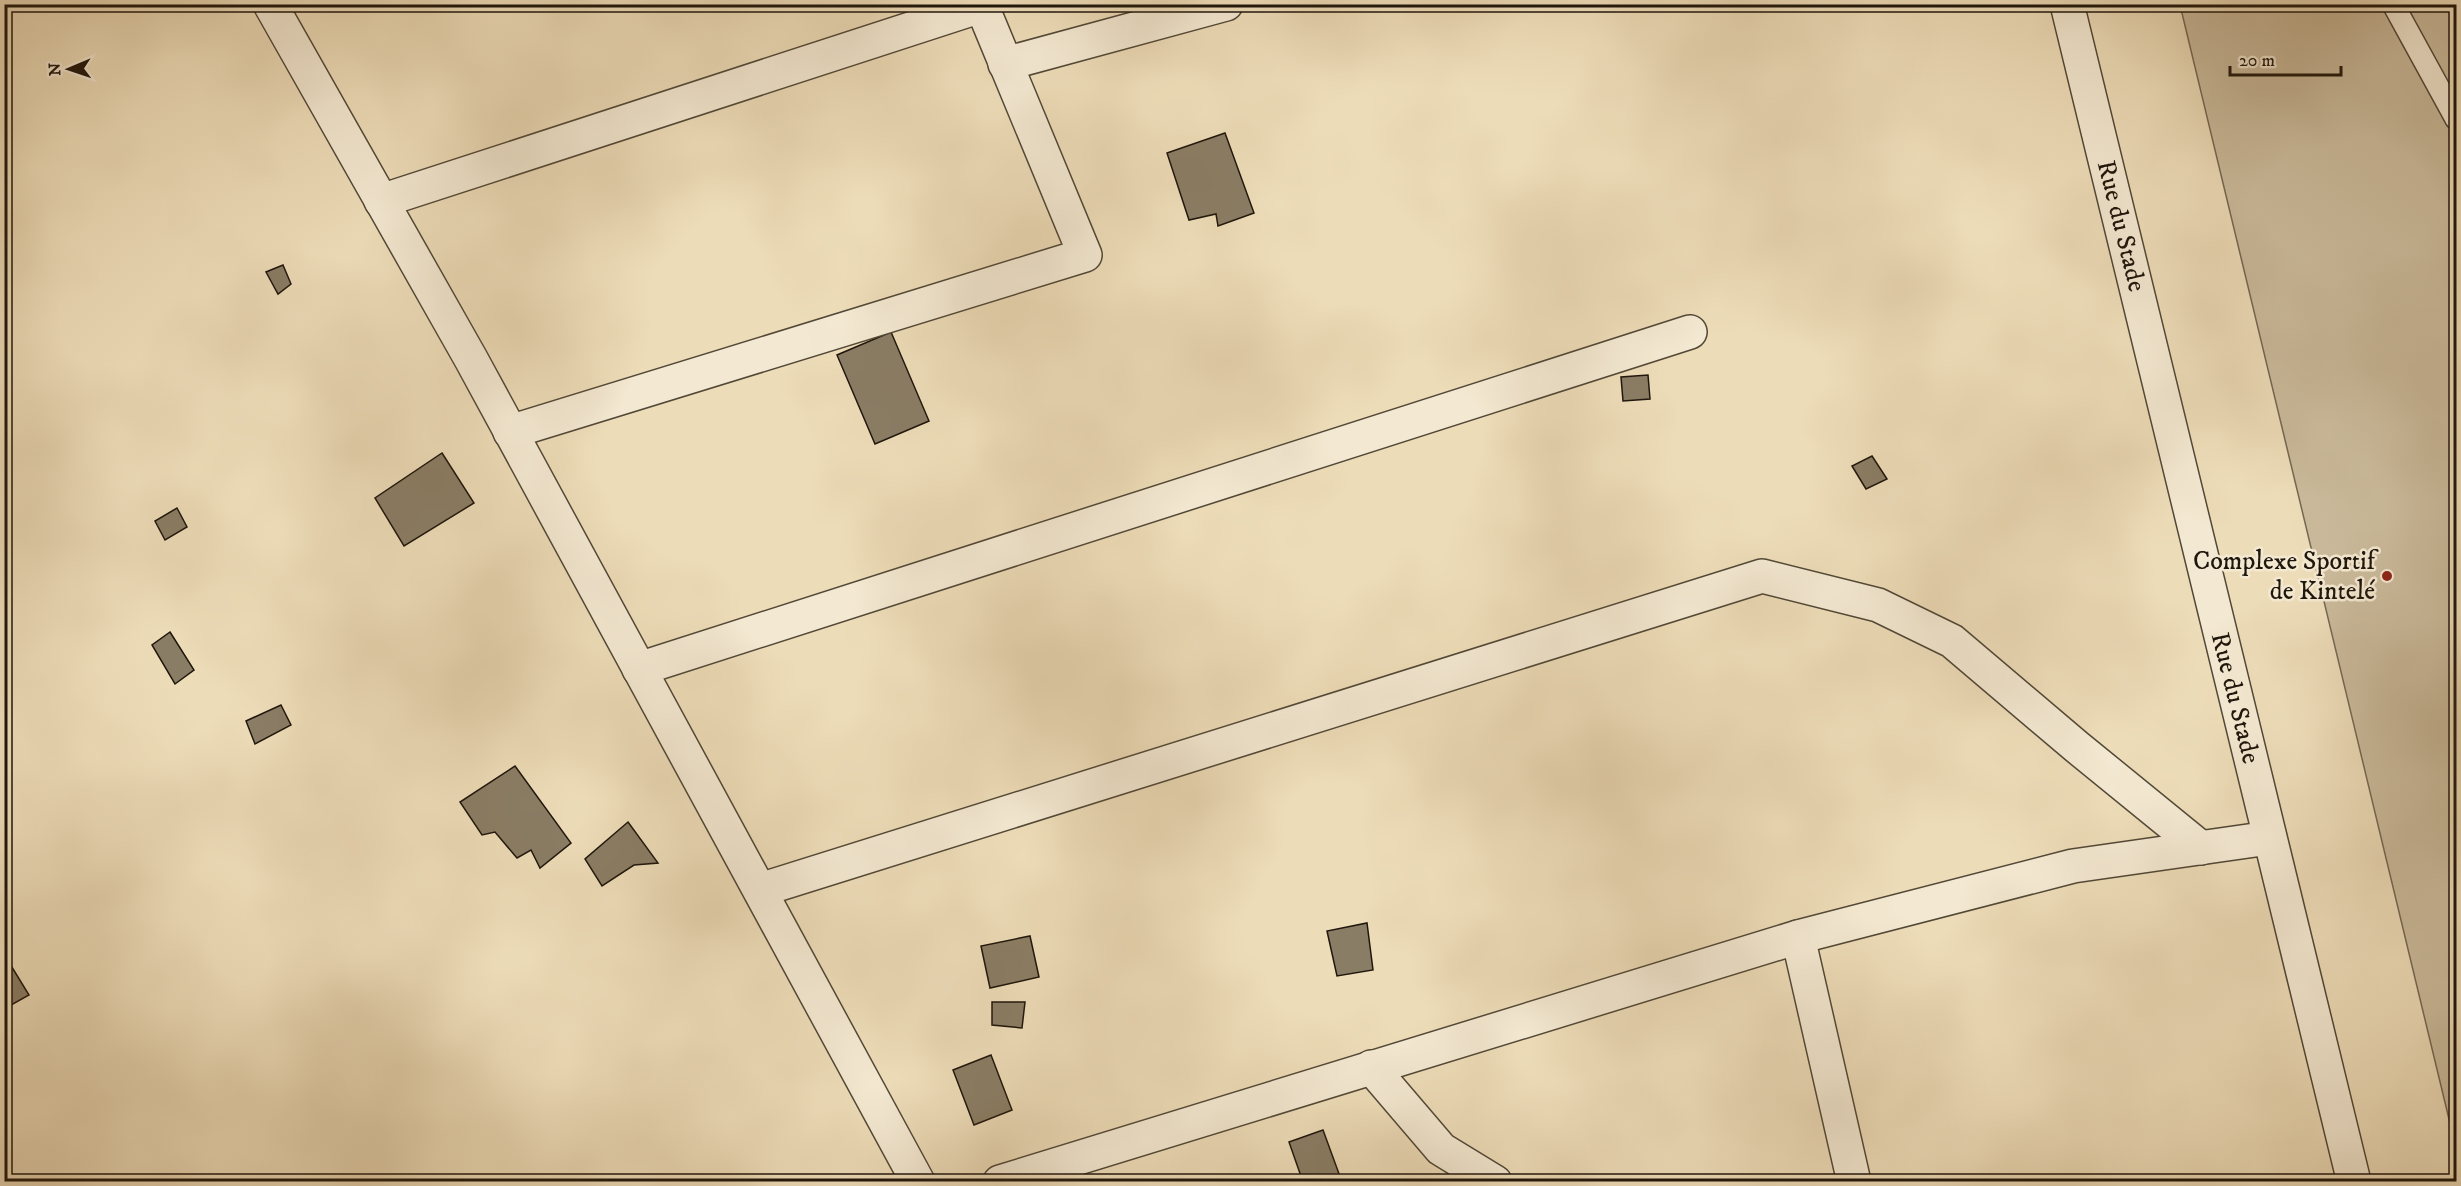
<svg xmlns="http://www.w3.org/2000/svg" width="2461" height="1186" font-family="'IM FELL DW Pica',serif">
<style>
.green{fill:#caba9b;stroke:#746854;stroke-width:1.5}
.building{fill:#8a7d65;stroke:#1f160c;stroke-width:1.5}
.lines{fill:none;stroke-linecap:round;stroke-linejoin:round}
.service-casing{stroke:#524837;stroke-width:24}
.minor-casing{stroke:#524837;stroke-width:36}
.service{stroke:#f3e8d1;stroke-width:21}
.minor{stroke:#f3e8d1;stroke-width:33}
.poi-dot{fill:#8f2418;stroke:#f3e8d1;stroke-width:2}
.labels{text-anchor:middle;dominant-baseline:central;stroke-width:5;stroke-linejoin:round;paint-order:stroke}
.street-label{font-size:26px;fill:#1f160c;stroke:#f3e8d1}
.poi-label{font-size:26px;fill:#1f160c;stroke:#f3e8d1;text-anchor:end}
</style>
<rect width="100%" height="100%" fill="#eddcb8"/>
<filter id="stains"><feTurbulence type="fractalNoise" baseFrequency=".00333" numOctaves="4"/><feColorMatrix values="0 0 0 0 .2 0 0 0 0 .09 0 0 0 0 .02 0 0 0 .5 -.17"/></filter>
<radialGradient id="worn" r=".72"><stop offset=".6" stop-color="#630" stop-opacity="0"/><stop offset="1" stop-color="#630" stop-opacity=".3"/></radialGradient>
<polygon class="green" points="2180,5 2456,5 2456,1148"/>
<g class="building">
<polygon points="1225,133 1254,213 1218,226 1216,214 1189,220 1167,153"/>
<polygon points="283,265 291,284 278,294 266,272"/>
<polygon points="891,332 929,421 875,444 837,355"/>
<polygon points="1648,375 1650,399 1623,401 1621,377"/>
<polygon points="442,453 474,503 404,546 375,498"/>
<polygon points="1872,456 1887,479 1866,489 1852,466"/>
<polygon points="177,508 187,527 165,540 155,521"/>
<polygon points="170,632 194,670 175,684 152,645"/>
<polygon points="281,705 291,725 255,744 246,721"/>
<polygon points="515,766 571,843 540,868 531,850 517,858 495,832 482,835 460,802"/>
<polygon points="628,822 658,863 634,865 602,886 585,859"/>
<polygon points="1367,923 1373,970 1337,976 1327,931"/>
<polygon points="1030,936 1039,977 990,988 981,946"/>
<polygon points="10,964 29,995 4,1009 4,966"/>
<polygon points="992,1002 1025,1002 1022,1028 992,1025"/>
<polygon points="991,1055 1012,1110 974,1125 953,1070"/>
<polygon points="1323,1130 1342,1182 1303,1182 1289,1142"/>
</g>
<g class="lines">
<defs>
<polyline id="service" points="2393,4 2456,119"/>
<g id="minor">
<polyline points="270,4 471,359 918,1182"/>
<polyline points="2067,4 2354,1182"/>
<polyline points="1005,64 1226,4"/>
<polyline points="381,201 981,6"/>
<polyline points="510,432 1085,255 981,4"/>
<polyline points="639,669 1690,332"/>
<polyline points="760,890 1762,576 1878,605 1952,641 2077,747 2201,848"/>
<polyline points="1798,937 1854,1182"/>
<polyline points="1371,1067 1441,1149 1495,1182"/>
<polyline points="1000,1182 1798,937 2073,866 2269,838"/>
</g>
</defs>
<use href="#service" class="service-casing"/>
<use href="#minor" class="minor-casing"/>
<use href="#service" class="service"/>
<use href="#minor" class="minor"/>
</g>
<circle class="poi-dot" cx="2387" cy="576" r="6"/>
<g class="labels">
<g class="street-label">
<text transform="translate(2121 226) rotate(76)">Rue du Stade</text>
<text transform="translate(2235 698) rotate(76)">Rue du Stade</text>
</g>
<g class="poi-label">
<text x="2375" y="561">Complexe Sportif<tspan x="2375" dy="30">de Kintelé</tspan></text>
</g>
</g>
<rect width="2461" height="1186" fill="none" stroke="#eddcb8" stroke-width="24"/>
<rect x="6" y="6" width="2449" height="1174" fill="none" stroke="#1f160c" stroke-width="3"/>
<rect x="12" y="12" width="2437" height="1162" fill="none" stroke="#1f160c" stroke-width="1.5"/>
<g transform="translate(69 69) rotate(268)" stroke="#f3e8d1" stroke-width="4.5" paint-order="stroke">
<path d="M0-4.5L10 22L0 15L-10 22Z" fill="#1f160c"/>
<text y="-9" font-size="16" font-weight="bold" text-anchor="middle" fill="#1f160c">N</text>
</g>
<path d="M2230 66v9h111v-9" fill="none" stroke="#1f160c" stroke-width="3"/>
<text x="2239" y="66" font-size="18" fill="#1f160c" stroke="#f3e8d1" stroke-width="4.5" paint-order="stroke">20 m</text>
<rect width="100%" height="100%" filter="url(#stains)"/>
<rect width="100%" height="100%" fill="url(#worn)"/>
</svg>
